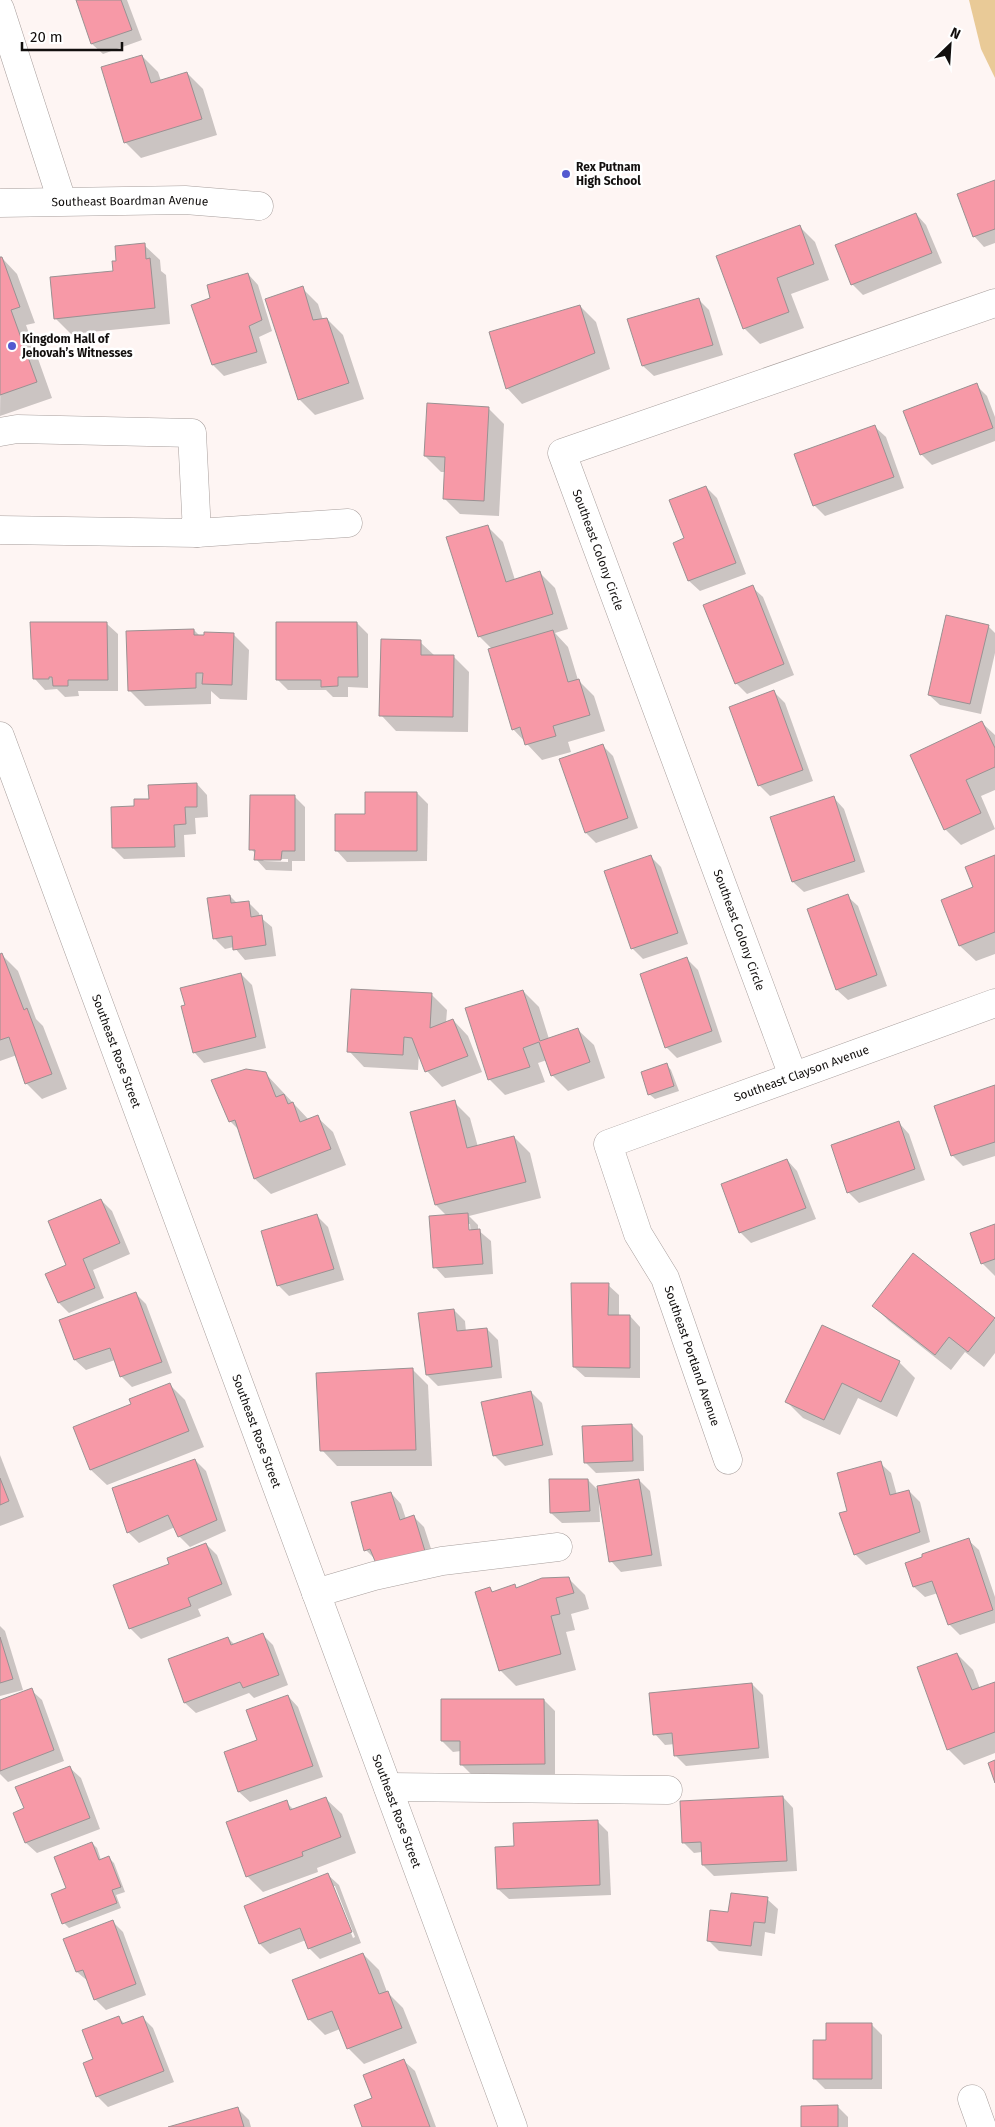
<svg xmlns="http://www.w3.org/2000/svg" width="995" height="2127" font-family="'Fira Sans',sans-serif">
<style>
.green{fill:#e9ca97}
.shadow{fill:#0003;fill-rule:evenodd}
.building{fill:#f799a7;stroke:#9a9192}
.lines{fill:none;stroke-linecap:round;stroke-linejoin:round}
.minor-casing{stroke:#a89f9d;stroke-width:29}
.minor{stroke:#fff;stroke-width:28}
.poi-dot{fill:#535ad0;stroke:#fff;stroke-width:2}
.labels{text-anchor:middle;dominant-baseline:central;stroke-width:5;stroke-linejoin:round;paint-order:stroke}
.poi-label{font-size:12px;font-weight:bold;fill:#120f0e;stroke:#fff;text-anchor:start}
.street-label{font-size:12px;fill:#120f0e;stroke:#fff}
</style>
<rect width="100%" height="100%" fill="#fef5f3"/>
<polygon class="green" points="969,0 995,0 995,78 981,49"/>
<g class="shadow">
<polygon points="77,0 127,0 142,40 103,54 92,44"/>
<polygon points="142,56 158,72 161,81 187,73 203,89 217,135 141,158 125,142"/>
<polygon points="995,181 995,243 984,247 974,236"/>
<polygon points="916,214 926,225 942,263 863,295 852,284"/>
<polygon points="799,226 815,242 829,280 791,294 804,328 760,344 744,328"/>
<polygon points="144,245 160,260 161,271 166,275 170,324 71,334 55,318 115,272 118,262"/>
<polygon points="2,258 17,274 35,323 26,325 52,398 0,416"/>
<polygon points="248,274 258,285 272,331 259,337 267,363 224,376 213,365 192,306 212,299"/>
<polygon points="302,288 318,304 323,320 327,319 343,335 364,399 315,415 299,399"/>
<polygon points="698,299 709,310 723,355 654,376 643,366 629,320"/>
<polygon points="580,306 596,322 610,369 522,404 507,388"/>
<polygon points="976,385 987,396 995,417 995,441 932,465 921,454"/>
<polygon points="488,408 504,424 499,516 460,514 444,498 445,472 441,472 425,456"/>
<polygon points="875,427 886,437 904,488 825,516 814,505"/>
<polygon points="706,487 717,498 746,574 700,591 689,581 674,543 686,539"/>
<polygon points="487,526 503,542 515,580 539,572 555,588 568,629 555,633 568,647 578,680 594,696 605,731 568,742 571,752 542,760 513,729 492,649 479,636"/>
<polygon points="752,587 763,597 794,675 747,694 736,683"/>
<polygon points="357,623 368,634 368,688 348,687 348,697 333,697 326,690 288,690 277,679"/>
<polygon points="107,624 118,634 118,691 78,691 79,696 65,697 57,689 45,690 35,679"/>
<polygon points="988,626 995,633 995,653 981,714 940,705 929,695"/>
<polygon points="194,630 200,636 233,634 249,650 247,700 220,699 211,691 211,704 145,706 129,690"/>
<polygon points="420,642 435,656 453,656 469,672 468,732 396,731 381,715"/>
<polygon points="774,692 785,703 813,781 770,796 759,785"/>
<polygon points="982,723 995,735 995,790 981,796 995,829 961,845 945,829"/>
<polygon points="602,745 613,756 638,828 596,843 586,833"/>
<polygon points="197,784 207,795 208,817 195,818 196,834 184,835 185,857 124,859 113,848 135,807"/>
<polygon points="417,793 428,804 427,861 347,862 337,851 366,816"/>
<path d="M294 796 305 807V861H292V871L266 870 256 859V854L251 849ZM262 859H288V862L264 861Z"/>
<polygon points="834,798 844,809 865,872 804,892 793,882 772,818"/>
<polygon points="650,856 661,867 688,944 643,959 632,948"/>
<polygon points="995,856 995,954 976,961 960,946 942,901 974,888"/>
<polygon points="230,896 237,903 248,902 259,913 260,917 272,927 276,956 245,960 234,947 225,949 214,938"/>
<polygon points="847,896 858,906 887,986 848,1000 837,990 808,910"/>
<polygon points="2,955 18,971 36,1019 43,1026 67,1089 42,1099 26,1083 17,1055 0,1061 0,956"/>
<polygon points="687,959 698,970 722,1042 677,1058 666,1047"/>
<polygon points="241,974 252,985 266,1048 204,1063 194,1052"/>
<polygon points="523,991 539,1007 549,1039 578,1030 594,1045 605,1078 568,1091 552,1075 547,1060 538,1063 545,1082 505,1095 489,1079"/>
<polygon points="431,994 447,1010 446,1023 453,1020 468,1036 482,1072 442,1087 427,1071 419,1053 418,1070 364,1067 349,1051"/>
<polygon points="666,1064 671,1070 679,1091 655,1099 649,1094"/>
<polygon points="265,1073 309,1120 317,1117 333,1132 346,1165 271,1194 255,1179 240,1131 230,1121"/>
<polygon points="995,1087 995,1156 963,1166 953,1156 936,1106"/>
<path d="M454 1102 470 1118 478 1147 514 1137 530 1153 541 1198 469 1216 478 1225V1230L491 1241 493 1274 445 1278 435 1267 447 1216 436 1205ZM467 1224H470L471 1236Z"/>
<polygon points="899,1123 909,1134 925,1180 859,1203 848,1192"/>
<polygon points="787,1160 797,1171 816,1219 751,1243 740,1232"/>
<polygon points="101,1200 112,1211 130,1254 93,1270 104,1298 69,1313 59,1303 68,1265"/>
<polygon points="317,1216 328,1227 344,1280 289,1296 278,1285"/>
<polygon points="995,1225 995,1276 982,1263"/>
<polygon points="913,1255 995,1320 995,1353 984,1367 965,1352 951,1370 889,1321 874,1306"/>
<polygon points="608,1285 619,1295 619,1316 630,1316 640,1327 640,1378 585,1377 574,1367"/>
<polygon points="135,1293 146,1304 172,1373 132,1387 121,1376 115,1360 86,1370 75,1360 61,1321"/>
<polygon points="454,1310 465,1321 466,1332 487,1329 498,1340 502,1378 438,1386 427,1375 420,1314"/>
<polygon points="899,1362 915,1378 897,1417 858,1398 840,1435 803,1418 787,1402"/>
<polygon points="412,1369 428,1385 432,1466 337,1466 322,1450"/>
<polygon points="169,1384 185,1400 204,1447 107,1485 91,1470 74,1428 133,1405"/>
<polygon points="531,1392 542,1403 553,1455 505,1466 494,1455"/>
<polygon points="632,1425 643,1436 644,1471 596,1473 585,1462"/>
<polygon points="0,1455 24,1517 0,1526"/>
<polygon points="195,1460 206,1471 226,1531 190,1547 179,1536 175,1527 139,1543 128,1532"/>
<polygon points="880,1463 891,1473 897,1495 909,1491 920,1502 930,1542 866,1565 855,1554 848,1512"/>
<polygon points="588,1480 599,1491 639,1480 650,1491 662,1566 621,1572 611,1561 601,1502 599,1502 600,1522 562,1523 551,1513"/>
<polygon points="391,1493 401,1504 406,1519 413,1516 424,1527 435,1561 377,1561 366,1550"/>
<polygon points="968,1540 979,1550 995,1597 995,1623 960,1635 949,1624 938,1593 925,1597 914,1587 906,1564"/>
<polygon points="206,1544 217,1555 232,1595 198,1609 201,1616 141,1639 130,1628 171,1565"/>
<polygon points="569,1579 585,1595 589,1609 571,1614 575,1630 566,1632 576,1670 516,1686 500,1670 489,1588 494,1593 514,1586 517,1589"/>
<polygon points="0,1626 5,1631 23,1690 0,1696"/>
<polygon points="263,1635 273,1645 288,1685 254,1698 249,1693 196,1713 185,1703 228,1638 235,1645"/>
<polygon points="957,1654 973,1670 980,1689 995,1683 995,1753 964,1765 948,1749"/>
<polygon points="752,1684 763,1695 769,1758 686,1766 676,1756 675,1744 665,1745 655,1734"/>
<polygon points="31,1690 42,1700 64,1761 8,1782 0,1774 0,1702"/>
<polygon points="288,1696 298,1707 323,1777 250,1802 239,1792 225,1753 259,1741"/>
<polygon points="544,1700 555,1711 555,1774 472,1775 461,1764 461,1751 453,1752 442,1741"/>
<polygon points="70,1768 81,1778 100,1829 37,1853 26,1843 15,1814 25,1809"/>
<polygon points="783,1797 793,1808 797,1871 714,1876 703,1865 702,1852 694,1853 683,1842"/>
<polygon points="326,1799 342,1814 356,1853 317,1868 318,1872 263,1892 247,1876 286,1802 294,1810"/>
<polygon points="597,1821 608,1832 611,1895 509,1899 498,1889 515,1847"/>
<polygon points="92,1843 97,1848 101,1860 109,1858 114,1863 125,1892 116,1895 121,1908 69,1928 64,1923 67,1889"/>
<path d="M328 1875 339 1885 361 1943 320 1959 309 1948 306 1940 270 1954 260 1944ZM332 1886H335L355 1937 353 1938Z"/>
<polygon points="767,1899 778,1909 775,1934 765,1932 762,1956 719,1951 708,1940 729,1913"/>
<polygon points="113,1922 123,1932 146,1995 106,2010 95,1999 89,1982 77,1972"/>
<polygon points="363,1954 379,1970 387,1992 403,2008 417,2043 364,2064 348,2048 340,2029 325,2035 309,2019"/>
<polygon points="118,2017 125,2024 142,2017 153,2028 174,2082 108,2107 97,2096"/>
<polygon points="871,2024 882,2035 882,2089 825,2089 814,2078 827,2041"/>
<polygon points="404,2061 415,2071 436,2127 364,2127 374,2099"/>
<polygon points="837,2106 848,2117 848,2127 802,2127"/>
<polygon points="238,2109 249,2120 251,2127 173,2127"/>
</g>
<g class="building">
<polygon points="76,0 121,0 132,30 91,44"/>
<polygon points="142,55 151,83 187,72 202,119 124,143 101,67"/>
<polygon points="995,180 995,229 973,237 957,194"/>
<polygon points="916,213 932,253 851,285 835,245"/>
<polygon points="800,225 814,264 777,278 789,312 743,329 716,256"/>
<polygon points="145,243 146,259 150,258 155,308 54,319 50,277 113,271 112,261 116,261 115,246"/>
<polygon points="0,257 2,257 20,307 11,310 37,382 0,395"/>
<polygon points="248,273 262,320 249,326 257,352 212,365 191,305 210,298 207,285"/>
<polygon points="303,286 313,320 327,318 349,383 298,400 265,299"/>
<polygon points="699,298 713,345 642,366 627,319"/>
<polygon points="580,305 595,353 506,389 489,332"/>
<polygon points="977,383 993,428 920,455 903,411"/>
<polygon points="427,403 489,407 484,501 443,499 445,457 424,456"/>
<polygon points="875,425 894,477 813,506 794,454"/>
<polygon points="706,486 736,563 688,581 673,543 684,538 669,500"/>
<polygon points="488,525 506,582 540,571 553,614 478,637 446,537"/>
<polygon points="753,585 784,664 735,684 703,605"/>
<polygon points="946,615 989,625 970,704 928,695"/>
<polygon points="30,622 107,622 108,680 68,680 68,686 53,686 52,677 49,677 49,679 33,679"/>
<polygon points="276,622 357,622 358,677 338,677 338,686 321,687 321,680 276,680"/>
<polygon points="194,629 194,635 204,635 204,632 234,633 232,685 202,684 203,673 196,673 196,688 128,691 126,631"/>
<polygon points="553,630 568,682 579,679 590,715 553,726 556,736 525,745 520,727 512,730 488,649"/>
<polygon points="381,639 421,640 421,655 454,655 453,717 379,716"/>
<polygon points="774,690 803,770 758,786 729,707"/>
<polygon points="982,721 995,748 995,767 966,780 981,813 944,830 910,755"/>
<polygon points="603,744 628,818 585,833 559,759"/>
<polygon points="197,783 197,807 185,807 186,824 174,825 175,847 112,848 111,807 134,806 134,799 149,799 148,785"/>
<polygon points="365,792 417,792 417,851 335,851 335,814 365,814"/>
<polygon points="250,795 295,795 295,851 282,851 281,860 254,860 255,850 249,850"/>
<polygon points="834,796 855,861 792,882 770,817"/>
<polygon points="651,855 678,933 631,949 604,871"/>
<polygon points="995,855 995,932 959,946 941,900 973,887 965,867"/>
<polygon points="848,894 877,975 836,990 807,909"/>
<polygon points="230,895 231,903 249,901 251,917 262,915 266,945 233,950 232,936 213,939 207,898"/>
<polygon points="2,953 24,1010 27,1008 52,1074 25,1084 9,1037 0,1040 0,954"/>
<polygon points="687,957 712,1031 665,1048 640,974"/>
<polygon points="241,973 256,1037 193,1053 181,1006 185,1005 180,988"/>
<polygon points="351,989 432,993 430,1028 453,1019 468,1056 425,1072 412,1038 404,1037 403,1055 347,1052"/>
<polygon points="523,990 540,1041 578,1028 590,1062 551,1076 539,1042 523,1048 530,1067 488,1080 465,1008"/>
<polygon points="667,1063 674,1086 648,1095 641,1072"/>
<polygon points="246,1069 266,1072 276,1097 284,1094 288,1104 293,1102 300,1122 318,1115 331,1149 254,1179 235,1120 229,1122 211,1080"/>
<polygon points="995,1085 995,1142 951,1156 934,1106"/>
<polygon points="455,1100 467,1148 514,1136 526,1182 435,1205 410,1112"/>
<polygon points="899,1121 915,1169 847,1193 831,1145"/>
<polygon points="787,1159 806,1208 739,1233 721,1184"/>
<polygon points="101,1199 120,1243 83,1259 95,1288 58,1303 45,1274 66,1265 48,1221"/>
<polygon points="468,1213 469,1230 480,1229 483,1264 433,1268 429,1216"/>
<polygon points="317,1214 334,1269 277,1286 261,1231"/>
<polygon points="995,1224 995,1259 981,1264 970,1233"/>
<polygon points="913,1253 995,1318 968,1352 949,1337 935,1355 872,1306"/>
<polygon points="571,1283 609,1283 608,1315 630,1315 630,1368 573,1367"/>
<polygon points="136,1292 162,1362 120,1377 110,1348 74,1360 59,1320"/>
<polygon points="454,1309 457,1331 487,1328 492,1367 426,1375 418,1313"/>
<polygon points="822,1325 900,1361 881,1402 842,1383 824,1420 785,1402"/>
<polygon points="413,1368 416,1450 320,1451 316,1373"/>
<polygon points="170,1383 189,1431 90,1470 73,1427 131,1404 129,1399"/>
<polygon points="531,1391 543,1445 493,1456 481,1402"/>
<polygon points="632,1424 633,1461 584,1463 582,1426"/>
<polygon points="195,1459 217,1520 178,1537 168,1515 127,1533 112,1488"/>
<polygon points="881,1461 890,1495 909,1490 920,1532 854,1555 839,1513 847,1511 837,1473"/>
<polygon points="0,1478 9,1501 0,1505"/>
<polygon points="549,1479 588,1479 590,1511 550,1513"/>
<polygon points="639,1479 652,1555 609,1562 597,1486"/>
<polygon points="391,1492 400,1520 414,1515 425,1551 377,1566 370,1549 364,1551 351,1502"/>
<polygon points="969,1538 993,1610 948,1625 932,1581 913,1587 905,1563 922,1557 922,1554"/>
<polygon points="206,1543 222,1584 188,1598 191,1606 129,1629 113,1585 169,1564 167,1558"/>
<polygon points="569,1577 574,1593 556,1598 560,1614 551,1616 561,1654 499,1671 475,1592 490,1587 492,1592 515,1584 516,1588 542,1578"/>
<polygon points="263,1633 279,1675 243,1688 240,1682 184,1703 168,1659 228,1637 231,1645"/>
<polygon points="0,1637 13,1679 0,1683"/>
<polygon points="957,1653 972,1690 995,1682 995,1732 947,1750 917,1667"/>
<polygon points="752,1683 759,1748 674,1756 672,1733 653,1735 649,1693"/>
<polygon points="32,1688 54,1750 0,1771 0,1700"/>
<polygon points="288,1695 313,1766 238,1792 224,1752 257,1740 246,1710"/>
<polygon points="441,1699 544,1699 545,1764 460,1765 460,1741 441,1741"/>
<polygon points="995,1760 995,1783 988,1763"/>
<polygon points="70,1766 90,1818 25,1843 13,1813 24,1808 15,1787"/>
<polygon points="783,1796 787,1861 702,1865 701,1842 682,1843 680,1801"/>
<polygon points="326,1797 341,1837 302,1852 303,1856 246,1877 226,1822 287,1800 290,1810"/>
<polygon points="598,1820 600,1885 497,1889 495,1847 514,1846 513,1823"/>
<polygon points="92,1842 99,1860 109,1856 121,1887 112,1890 117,1903 62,1924 51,1894 66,1888 54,1857"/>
<polygon points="328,1873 352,1932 308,1949 300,1928 259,1944 244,1906"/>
<polygon points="731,1893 768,1897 765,1923 754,1922 751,1946 707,1941 710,1910 728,1912"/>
<polygon points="113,1920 136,1984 94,2000 83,1970 76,1972 63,1939"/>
<polygon points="363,1953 379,1994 388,1991 402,2028 347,2049 332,2011 308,2020 292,1980"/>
<polygon points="119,2016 122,2024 143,2016 164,2071 96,2097 83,2063 93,2059 82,2030"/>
<polygon points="826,2023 872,2023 872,2079 813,2079 813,2040 826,2040"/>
<polygon points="404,2059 430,2127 362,2127 354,2105 372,2098 363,2075"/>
<polygon points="838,2105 838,2127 801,2127 801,2106"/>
<polygon points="238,2107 244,2127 168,2127"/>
</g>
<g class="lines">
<defs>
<g id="minor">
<polyline points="0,9 62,201"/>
<path id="s1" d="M0 203 185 200 259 206"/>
<polyline points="0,432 17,429 192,433 197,533 0,530"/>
<polyline points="197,533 348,523"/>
<path id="s2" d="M0 736 513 2127"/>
<polyline points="793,1076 562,453 995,303"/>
<path id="s3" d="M728 1460 665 1278 638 1234 608 1144 995 1003"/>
<polyline points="316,1593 374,1576 442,1561 558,1547"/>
<polyline points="388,1787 668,1790"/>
<polyline points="972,2099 982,2127"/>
</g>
</defs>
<use href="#minor" class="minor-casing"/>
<use href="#minor" class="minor"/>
</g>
<g class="poi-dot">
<circle cx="566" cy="174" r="5"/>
<circle cx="12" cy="346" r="5"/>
</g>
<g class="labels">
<g class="poi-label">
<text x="576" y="167">Rex Putnam<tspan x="576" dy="14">High School</tspan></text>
<text x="22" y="339">Kingdom Hall of<tspan x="22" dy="14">Jehovah’s Witnesses</tspan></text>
</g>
<g class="street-label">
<text stroke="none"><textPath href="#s1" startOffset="130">Southeast Boardman Avenue</textPath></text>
<text transform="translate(598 550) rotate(70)">Southeast Colony Circle</text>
<text transform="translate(739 930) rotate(70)">Southeast Colony Circle</text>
<text stroke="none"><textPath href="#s2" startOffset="336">Southeast Rose Street</textPath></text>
<text stroke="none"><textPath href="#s3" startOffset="545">Southeast Clayson Avenue</textPath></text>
<text transform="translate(692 1356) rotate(71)">Southeast Portland Avenue</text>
<text stroke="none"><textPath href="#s2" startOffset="741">Southeast Rose Street</textPath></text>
<text stroke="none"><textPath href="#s2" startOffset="1146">Southeast Rose Street</textPath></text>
</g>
</g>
<g transform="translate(950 45) rotate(25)" stroke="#ffffff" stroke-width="4" paint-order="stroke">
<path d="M0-4L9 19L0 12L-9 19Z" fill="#120f0e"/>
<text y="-8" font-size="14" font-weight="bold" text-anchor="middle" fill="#120f0e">N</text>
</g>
<path d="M22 42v8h100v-8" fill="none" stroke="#120f0e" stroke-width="2.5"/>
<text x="30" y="42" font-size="15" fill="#120f0e" stroke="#ffffff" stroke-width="4" paint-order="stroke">20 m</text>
</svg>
